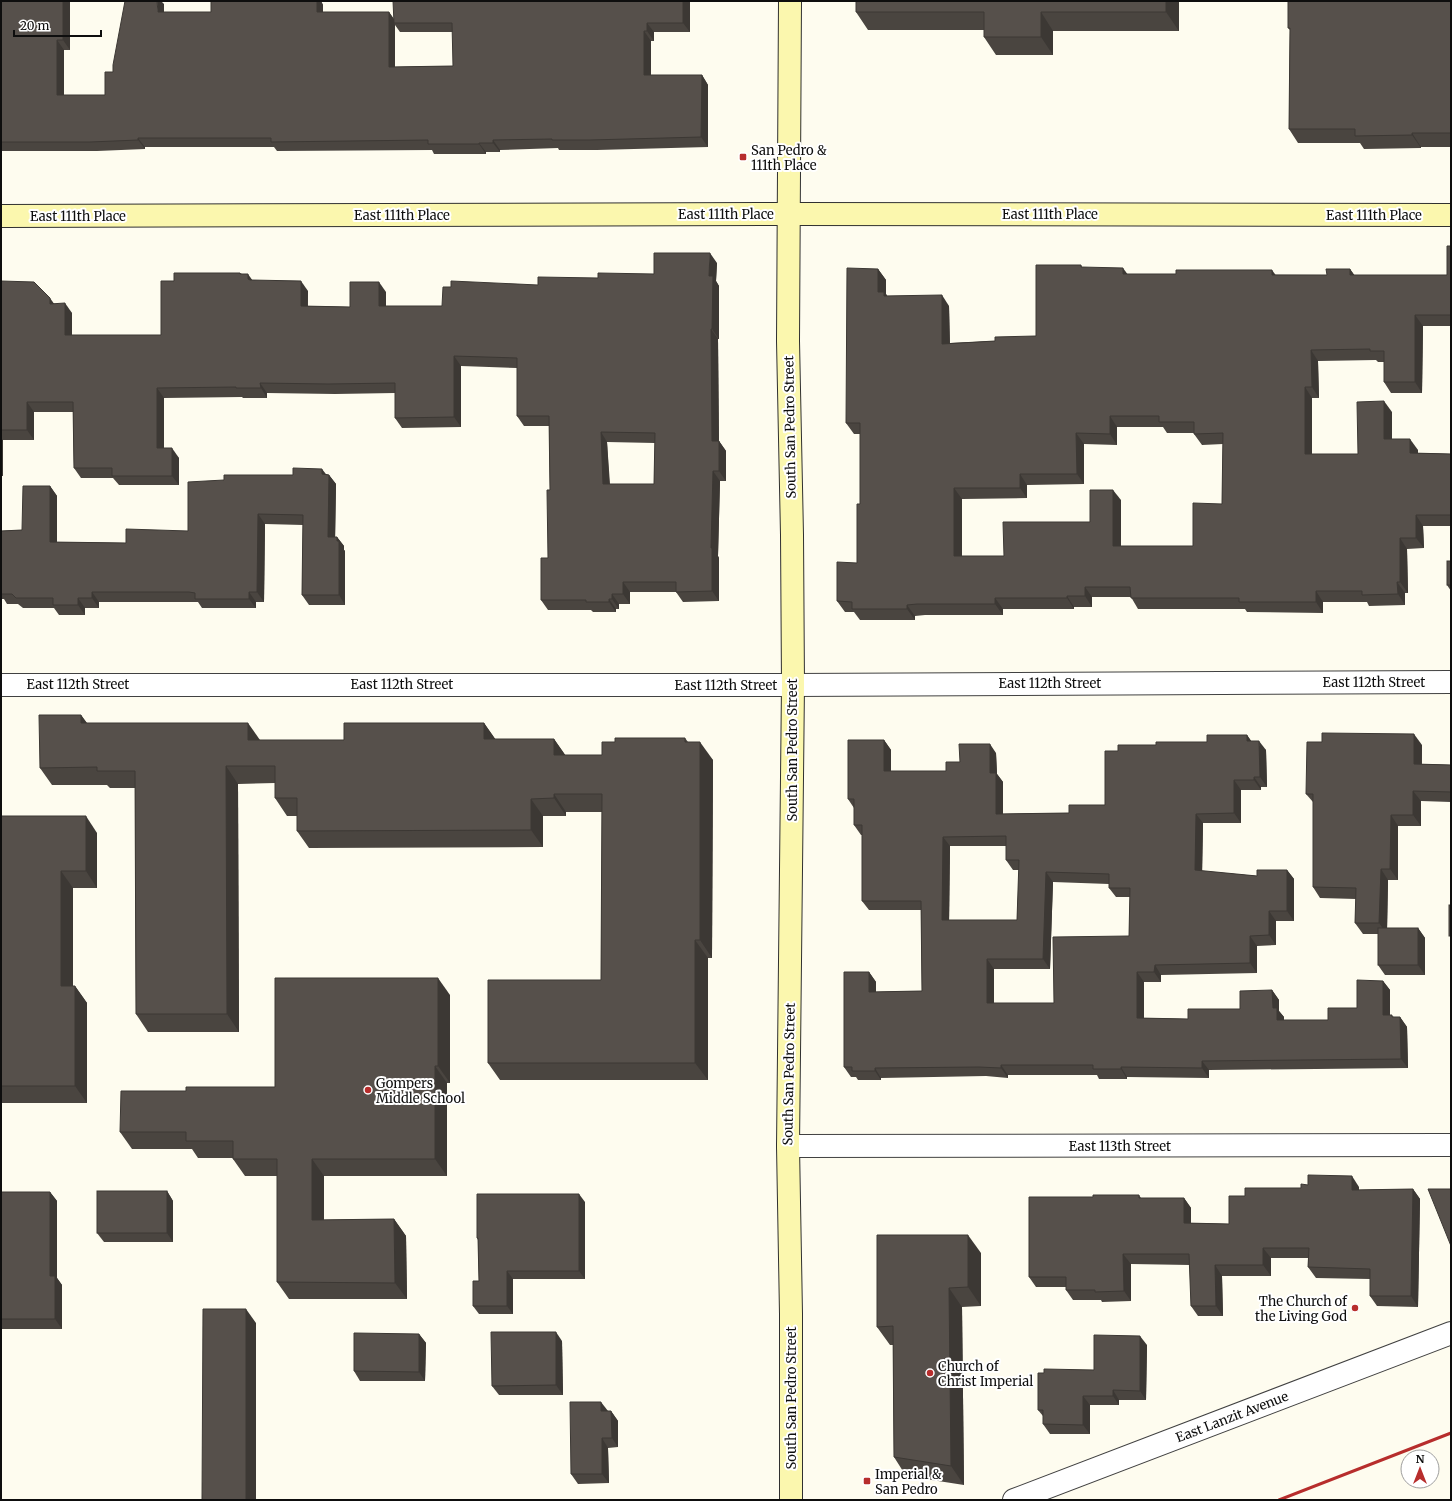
<svg xmlns="http://www.w3.org/2000/svg" width="1452" height="1501" font-family="Merriweather,serif">
<style>
.lines{fill:none;stroke-linecap:round;stroke-linejoin:round}
.street-casing{stroke:#414141;stroke-width:24}
.secondary-casing{stroke:#303030;stroke-width:24}
.street{stroke:#fff;stroke-width:22}
.secondary{stroke:#fbf7ae;stroke-width:22}
.rail{stroke:#b72d2c;stroke-width:3}
.wall{fill:#4a4540;fill-rule:evenodd}
.shaded-wall{fill:#3c3834}
.building{fill:#56504b;stroke:#3c3834;fill-rule:evenodd}
.poi-dot{fill:#b72d2c;stroke:#fff;stroke-width:1.5}
.labels{text-anchor:middle;dominant-baseline:central;stroke-width:4;stroke-linejoin:round;paint-order:stroke}
.poi-label{font-size:13px;fill:#0e0e0e;stroke:#fff;text-anchor:start}
.street-label{font-size:13px;fill:#0e0e0e;stroke:#fff}
</style>
<rect width="100%" height="100%" fill="#fefcef"/>
<g class="lines">
<defs>
<g id="street">
<polyline points="1,685 793,685 1451,682"/>
<polyline points="788,1146 1451,1145"/>
<polyline points="1014,1500 1451,1333"/>
</g>
<g id="secondary">
<polyline points="790,1 788,341 792,535 793,685 788,1146 791,1314 791,1500"/>
<polyline points="1,216 788,214 1451,215"/>
</g>
</defs>
<use href="#street" class="street-casing"/>
<use href="#secondary" class="secondary-casing"/>
<use href="#street" class="street"/>
<use href="#secondary" class="secondary"/>
<polyline class="rail" points="1279,1500 1451,1433"/>
</g>
<g class="wall">
<path d="M1 1H70V50H64V95H105L113 72 164 4V12H211V1H321L323 5V12H389L394 19 690 1V32H654V41H651V75H702L708 85V147L597 150H559L558 148 500 150V152H486V154H434L432 150 277 151 274 147H145V149L97 151H1ZM395 25 400 32H453V66L395 67Z"/>
<polygon points="1179,1 1179,31 1053,31 1053,55 996,55 984,37 984,30 868,30 856,12"/>
<polygon points="1451,1 1451,147 1421,147 1421,148 1364,149 1360,143 1298,143 1289,129 1290,30 1288,28"/>
<path d="M1451 246V326H1423L1422 393H1391L1384 382V362H1378L1376 360 1318 361 1319 398H1312V454H1358L1392 412V439L1418 450V453L1451 454V526H1423L1424 548 1407 549 1408 593H1405V605L1369 606 1367 602H1323V613L1247 612 1245 609H1138L1131 597H1092V607H1074V609H1003V615H925L915 616V620H860L854 612H845L837 601 857 563 860 504V434H854L846 423 878 269 886 280V294L887 296 949 306 950 343 995 341 1036 336 1081 265 1082 267 1127 274 1327 275 1350 269 1354 275H1447ZM1117 427H1163L1167 433H1194V434L1202 445 1223 444 1222 504 1193 546H1121V500L1090 522 1004 556H962V499L1027 498V485L1084 484V444L1117 445Z"/>
<path d="M717 263 716 281 719 286V339H718L719 441 726 451V481H720L718 556 719 558V601L683 602 676 592H630V604H619V609H616V612H593L591 610H548L541 600 548 558 550 490 549 426H524L517 416V368L461 366V427L402 428 395 418V393L335 394 267 393V398H243L242 397 164 398V448L179 458V485H119L113 478H81L74 468 73 412H34V440H3V476H1V281L53 303 72 313V335H161L174 281 240 273 242 274 252 280 308 291V306L350 307 386 292V306H442L538 285 598 278 654 274ZM607 442 655 443 654 484H610Z"/>
<polygon points="326,474 329,475 336,484 335,537 337,537 344,546 344,550 345,551 345,605 309,605 302,595 303,525 265,524 264,602 256,602 256,608 202,608 198,602 99,602 99,608 85,608 85,615 59,615 54,608 23,608 18,604 7,604 4,599 1,599 1,531 22,530 50,486 57,496 57,542 126,543 188,531 224,480"/>
<polygon points="1451,561 1451,591 1447,585"/>
<polygon points="81,715 87,723 260,740 344,740 484,723 495,739 554,739 565,755 602,755 615,742 685,738 688,742 713,760 712,958 708,958 708,1080 500,1080 488,1063 601,980 602,812 566,812 566,816 543,816 543,847 309,848 297,831 297,816 287,816 275,798 275,783 238,784 239,1032 148,1032 136,1014 135,788 110,788 107,785 52,785 40,768"/>
<path d="M1247 735 1251 741 1266 750 1267 787H1261V790H1241V823H1203L1202 871 1257 876 1287 870 1294 879V921H1276V945L1257 946V973L1161 975V982H1144V1018L1188 1019 1240 1009 1272 990 1279 1000V1011L1284 1017V1020H1328L1357 1008 1383 981 1390 990V1015L1394 1017H1400L1407 1027 1408 1068 1209 1070V1078L1127 1077V1079H1099L1097 1075H1008V1078L986 1076 881 1078V1080H858L856 1077H851L844 1067 869 972 876 982V992L922 991 921 910H869L862 901V835H861L854 825V808L848 799 884 740 891 750V771H946L960 762 996 753 997 774 1003 782V814L1069 813 1105 805 1118 751 1156 745 1207 742ZM950 846H1006V860L1013 870H1019L1017 920H949ZM1053 882 1109 884V888L1116 897H1130L1129 936 1054 1003H994V969H1050Z"/>
<polygon points="1422,745 1422,764 1451,765 1451,802 1421,801 1421,826 1398,826 1398,880 1388,880 1387,928 1418,928 1425,938 1425,975 1385,975 1378,965 1378,934 1363,934 1355,923 1356,899 1320,898 1313,887 1313,802 1306,794"/>
<polygon points="1,816 97,833 97,888 73,888 73,986 75,986 87,1003 87,1103 1,1103"/>
<polygon points="450,995 450,1083 447,1083 447,1176 324,1176 324,1220 394,1219 406,1236 407,1299 289,1299 277,1282 277,1176 245,1176 233,1159 233,1158 198,1158 192,1149 132,1149 120,1132 186,1091 275,1087"/>
<polygon points="1359,1187 1359,1190 1413,1189 1420,1199 1418,1307 1377,1306 1370,1296 1370,1279 1316,1278 1308,1267 1308,1258 1271,1258 1271,1276 1222,1276 1223,1316 1198,1316 1191,1306 1190,1265 1131,1264 1131,1301 1102,1302 1101,1300 1073,1300 1066,1290 1066,1287 1036,1287 1029,1277 1093,1197 1139,1195 1141,1198 1184,1198 1191,1208 1191,1223 1229,1224 1245,1196 1301,1188"/>
<polygon points="167,1191 173,1201 173,1242 104,1242 97,1233"/>
<polygon points="1,1192 50,1192 57,1201 57,1278 62,1285 62,1329 1,1329"/>
<polygon points="585,1202 585,1279 513,1279 513,1314 479,1314 473,1306 479,1281 478,1240 477,1238"/>
<polygon points="981,1253 981,1306 962,1307 964,1485 906,1476 894,1457 893,1345 890,1345 877,1327"/>
<polygon points="419,1334 426,1343 425,1381 360,1381 354,1371"/>
<polygon points="562,1341 563,1395 499,1395 492,1386"/>
<polygon points="1147,1345 1146,1400 1119,1400 1119,1405 1090,1405 1090,1434 1050,1434 1043,1424 1043,1416 1038,1410 1094,1370"/>
<polygon points="607,1411 611,1411 618,1421 618,1447 608,1448 609,1483 578,1484 571,1474"/>
</g>
<g class="shaded-wall">
<polygon points="63,1 70,1 70,50 63,40"/>
<polygon points="157,1 161,1 164,4 164,21 158,12"/>
<polygon points="317,1 321,1 323,5 323,21 317,12"/>
<polygon points="683,1 690,1 690,32 683,23"/>
<polygon points="1166,1 1179,1 1179,31 1166,12"/>
<polygon points="389,12 395,21 394,23 395,25 395,77 389,67"/>
<polygon points="1041,12 1053,31 1053,55 1041,37"/>
<polygon points="647,23 654,32 654,41 647,31"/>
<polygon points="644,31 651,41 651,85 644,75"/>
<polygon points="57,40 64,50 64,104 57,95"/>
<polygon points="702,75 708,85 708,147 701,137"/>
<polygon points="1412,133 1421,147 1421,148 1412,135"/>
<polygon points="138,138 145,147 145,149 138,140"/>
<polygon points="493,140 500,150 500,152 493,143"/>
<polygon points="479,143 486,152 486,154 479,144"/>
<polygon points="710,253 717,263 716,281 719,286 719,339 712,329 709,276"/>
<polygon points="1123,268 1131,279 1123,274"/>
<polygon points="878,269 886,280 886,294 892,303 878,292"/>
<polygon points="1350,269 1358,280 1350,275"/>
<polygon points="1272,270 1280,281 1272,275"/>
<polygon points="248,274 255,284 248,279"/>
<polygon points="301,281 308,291 307,316 301,306"/>
<polygon points="379,282 386,292 386,316 379,306"/>
<polygon points="942,295 949,306 950,354 942,344"/>
<polygon points="50,298 57,308 50,304"/>
<polygon points="65,303 72,313 72,345 65,335"/>
<polygon points="1415,315 1423,326 1422,393 1415,382"/>
<polygon points="711,329 718,339 719,451 712,441"/>
<polygon points="1311,350 1318,361 1319,398 1312,387"/>
<polygon points="454,356 461,366 461,427 454,417"/>
<polygon points="260,383 267,393 267,398 261,388"/>
<polygon points="1305,387 1312,398 1312,465 1305,454"/>
<polygon points="157,388 164,398 164,458 157,448"/>
<polygon points="1384,401 1392,412 1392,450 1384,439"/>
<polygon points="27,402 34,412 34,440 27,430"/>
<polygon points="1110,416 1117,427 1117,445 1110,434"/>
<polygon points="601,432 607,442 610,494 603,484"/>
<polygon points="1076,433 1084,444 1084,484 1077,474"/>
<polygon points="1,438 3,440 3,476 1,474"/>
<polygon points="1410,439 1418,450 1418,464 1410,453"/>
<polygon points="719,441 726,451 726,481 719,471"/>
<polygon points="172,448 179,458 179,485 172,476"/>
<polygon points="322,469 329,478 329,475 336,484 335,546 328,537 322,474"/>
<polygon points="713,471 720,481 718,556 719,558 719,601 712,591 711,548"/>
<polygon points="1020,474 1027,485 1027,498 1020,488"/>
<polygon points="50,486 57,496 57,552 50,542"/>
<polygon points="954,488 962,499 962,566 954,556"/>
<polygon points="1113,490 1121,500 1121,557 1113,546"/>
<polygon points="258,514 265,524 264,602 257,592"/>
<polygon points="1416,515 1423,526 1424,548 1416,538"/>
<polygon points="337,537 344,546 344,550 345,551 345,605 339,595"/>
<polygon points="1400,538 1407,549 1408,593 1400,582"/>
<polygon points="623,582 630,592 630,604 623,594"/>
<polygon points="1397,582 1405,593 1405,605 1398,594"/>
<polygon points="1085,587 1092,597 1092,607 1085,596"/>
<polygon points="1316,591 1323,602 1323,613 1316,602"/>
<polygon points="92,592 99,602 99,608 92,598"/>
<polygon points="249,592 256,602 256,608 249,599"/>
<polygon points="612,594 619,604 619,609 612,599"/>
<polygon points="1067,596 1074,607 1074,609 1067,598"/>
<polygon points="78,598 85,608 85,615 78,605"/>
<polygon points="995,598 1003,609 1003,615 995,604"/>
<polygon points="609,599 616,609 616,612 609,602"/>
<polygon points="907,605 915,616 915,620 907,609"/>
<polygon points="81,715 93,732 81,723"/>
<polygon points="248,723 260,740 248,740"/>
<polygon points="484,723 496,740 484,739"/>
<polygon points="1414,734 1422,745 1421,774 1414,764"/>
<polygon points="1247,735 1254,745 1247,741"/>
<polygon points="554,739 566,756 554,755"/>
<polygon points="884,740 891,750 891,781 884,771"/>
<polygon points="1259,741 1266,750 1267,787 1260,777"/>
<polygon points="700,742 713,760 712,958 700,940"/>
<polygon points="990,744 996,753 997,774 1003,782 1003,824 996,814 990,773"/>
<polygon points="226,766 238,784 239,1032 227,1014"/>
<polygon points="1254,777 1261,787 1261,790 1254,780"/>
<polygon points="1234,780 1241,790 1241,823 1234,813"/>
<polygon points="1413,791 1421,801 1421,826 1413,815"/>
<polygon points="554,794 566,812 566,816 554,798"/>
<polygon points="531,799 543,816 543,847 531,830"/>
<polygon points="1196,814 1203,823 1202,880 1195,870"/>
<polygon points="1391,815 1398,826 1398,880 1390,869"/>
<polygon points="86,816 97,833 97,888 86,871"/>
<polygon points="943,837 950,846 949,930 942,920"/>
<polygon points="1381,869 1388,880 1387,934 1379,923"/>
<polygon points="1287,870 1294,879 1294,921 1287,911"/>
<polygon points="61,871 73,888 73,1003 61,986"/>
<polygon points="1046,872 1053,882 1050,969 1043,959"/>
<polygon points="1269,911 1276,921 1276,945 1269,935"/>
<polygon points="1418,928 1425,938 1425,975 1418,965"/>
<polygon points="1250,936 1257,946 1257,973 1250,963"/>
<polygon points="695,940 708,958 708,1080 695,1063"/>
<polygon points="987,959 994,969 994,1013 987,1003"/>
<polygon points="1155,965 1161,975 1161,982 1154,972"/>
<polygon points="869,972 876,982 876,1002 869,992"/>
<polygon points="1137,972 1144,982 1144,1027 1137,1018"/>
<polygon points="438,978 450,995 450,1083 438,1066"/>
<polygon points="1383,981 1390,990 1390,1025 1383,1015"/>
<polygon points="75,986 87,1003 87,1103 75,1086"/>
<polygon points="1272,990 1279,1000 1279,1011 1284,1017 1284,1030 1277,1020 1273,1008"/>
<polygon points="1400,1017 1407,1027 1408,1068 1401,1059"/>
<polygon points="1202,1061 1209,1070 1209,1078 1202,1068"/>
<polygon points="1001,1065 1008,1075 1008,1078 1001,1068"/>
<polygon points="435,1066 447,1083 447,1176 435,1159"/>
<polygon points="1121,1067 1127,1077 1127,1079 1121,1069"/>
<polygon points="875,1068 881,1078 881,1080 875,1071"/>
<polygon points="312,1159 324,1176 324,1237 312,1220"/>
<polygon points="1352,1176 1359,1187 1359,1200 1352,1190"/>
<polygon points="1413,1189 1420,1199 1418,1307 1411,1296"/>
<polygon points="167,1191 173,1201 173,1242 167,1233"/>
<polygon points="50,1192 57,1201 57,1278 62,1285 62,1329 55,1319 50,1276"/>
<polygon points="579,1194 585,1202 585,1279 579,1271"/>
<polygon points="1184,1198 1191,1208 1191,1233 1184,1223"/>
<polygon points="394,1219 406,1236 407,1299 395,1283"/>
<polygon points="968,1235 981,1253 981,1306 968,1287"/>
<polygon points="1263,1248 1271,1258 1271,1276 1263,1265"/>
<polygon points="1123,1254 1131,1264 1131,1301 1124,1291"/>
<polygon points="1215,1265 1222,1276 1223,1316 1216,1306"/>
<polygon points="507,1271 513,1279 513,1314 507,1306"/>
<polygon points="949,1288 962,1307 964,1485 951,1466"/>
<polygon points="246,1309 256,1323 256,1500 246,1500"/>
<polygon points="556,1332 562,1341 563,1395 556,1385"/>
<polygon points="419,1334 426,1343 425,1381 419,1372"/>
<polygon points="1140,1336 1147,1345 1146,1400 1140,1391"/>
<polygon points="1113,1390 1119,1400 1119,1405 1113,1396"/>
<polygon points="1083,1396 1090,1405 1090,1434 1083,1425"/>
<polygon points="601,1402 608,1411 601,1411"/>
<polygon points="611,1411 618,1421 618,1447 612,1438"/>
<polygon points="602,1438 608,1448 609,1483 602,1474"/>
</g>
<g class="building">
<polygon points="1,1 63,1 63,40 57,40 57,95 105,95 105,72 113,72 113,65 125,1 157,1 158,12 211,12 211,1 317,1 317,12 389,12 389,67 453,66 452,23 394,23 393,1 683,1 683,23 647,23 647,31 644,31 644,75 702,75 701,137 590,140 552,140 552,139 493,140 493,143 479,143 479,144 428,144 428,140 271,142 271,138 138,138 138,140 90,142 1,142"/>
<polygon points="856,1 1166,1 1166,12 1041,12 1041,37 984,37 984,12 856,12"/>
<polygon points="1288,1 1451,1 1451,133 1412,133 1412,135 1355,136 1355,129 1289,129 1290,28 1288,28"/>
<path d="M1447 246H1451V315H1415V382H1384V351H1370V349L1311 350 1312 387H1305V454H1358L1357 402 1384 401V439H1410V453L1451 454V515H1416V538H1400V582H1397L1398 594 1362 595V591H1316V602H1239V598H1131L1130 587H1085V596H1067V598H995V604H917L907 605V609H852V602L837 601V562L857 563V504H860V423H846L847 268 878 269V292H884V296L942 295V344L995 341V337L1036 336V265H1081V267L1123 268V274H1176V270H1272V275H1327L1326 269H1350V275H1447ZM1110 416H1159V422H1194V434L1223 433 1222 504 1193 503V546H1113V490H1090V522H1003L1004 556H954V488H1020V474H1077L1076 433 1110 434Z"/>
<path d="M654 253H710L709 276H713L712 329H711L712 441H719V471H713L711 548H712V591L676 592V582H623V594H612V599H609V602H586V600H541V558H548L547 490H550L549 416H517V358L454 356V417L395 418V383L328 384 260 383 261 388H236V387L157 388V448H172V476H112V468H74L73 402H27V430H1V281L34 282 50 298V304L65 303V335H161V281H174V273H240V274H248V279L250 280 301 281V306L350 307V282H379V306H442L443 287H451V281L538 285V277L598 278V273L654 274ZM601 432 655 433 654 484H603Z"/>
<polygon points="293,468 322,469 322,474 329,475 328,537 337,537 337,541 339,541 339,595 302,595 303,515 258,514 257,592 249,592 249,599 195,599 195,593 189,592 92,592 92,598 78,598 78,605 53,605 53,598 16,598 12,594 1,594 1,531 22,530 23,486 50,486 50,542 126,543 126,529 188,531 188,482 224,480 224,475 293,475"/>
<rect x="1447" y="561" width="4" height="24"/>
<polygon points="39,715 81,715 81,723 248,723 248,740 344,740 344,723 484,723 484,739 554,739 554,755 602,755 602,742 615,742 615,738 685,738 685,742 700,742 700,940 695,940 695,1063 488,1063 488,980 601,980 602,794 554,794 554,798 531,799 531,830 297,831 297,798 275,798 275,766 226,766 227,1014 136,1014 135,771 97,771 97,767 40,768"/>
<polygon points="1322,733 1414,734 1414,764 1451,765 1451,792 1413,791 1413,815 1391,815 1390,869 1381,869 1379,923 1355,923 1356,888 1313,887 1313,794 1306,794 1307,742 1322,742"/>
<path d="M1207 735H1247V741H1259L1260 777H1254V780H1234V813L1196 814 1195 870 1257 876V870H1287V911H1269V935L1250 936V963L1155 965 1154 972H1137V1018L1188 1019V1009H1240V991L1272 990 1273 1008H1277V1020H1328V1008H1357V980L1383 981V1015H1392V1017H1400L1401 1059 1202 1061V1068L1121 1067V1069H1093V1065H1001V1068L979 1067 875 1068V1071H852V1067H844V972H869V992L922 991 921 901H862V825H854V799H848V740H884V771H946V762H960L959 744H990V773H996V814L1069 813V805H1105V751H1118V745H1156V742H1207ZM1006 836V860H1019L1017 920H942L943 837ZM1046 872 1109 874V888H1130L1129 936 1053 937 1054 1003H987V959H1043Z"/>
<polygon points="1,816 86,816 86,871 61,871 61,986 75,986 75,1086 1,1086"/>
<rect x="1449" y="905" width="2" height="31"/>
<rect x="1378" y="928" width="40" height="37"/>
<polygon points="275,978 438,978 438,1066 435,1066 435,1159 312,1159 312,1220 394,1219 395,1283 277,1282 277,1159 233,1159 233,1141 186,1141 186,1132 120,1132 121,1091 186,1091 186,1087 275,1087"/>
<polygon points="1308,1175 1352,1176 1352,1190 1413,1189 1411,1296 1370,1296 1370,1269 1308,1267 1309,1248 1263,1248 1263,1265 1215,1265 1216,1306 1191,1306 1189,1254 1123,1254 1124,1291 1095,1292 1095,1290 1066,1290 1066,1277 1029,1277 1029,1197 1093,1197 1093,1195 1139,1195 1139,1198 1184,1198 1184,1223 1229,1224 1229,1196 1245,1196 1245,1188 1301,1188 1301,1184 1308,1185"/>
<polygon points="1428,1189 1451,1189 1451,1246"/>
<rect x="97" y="1191" width="70" height="42"/>
<polygon points="1,1192 50,1192 50,1276 55,1276 55,1319 1,1319"/>
<polygon points="477,1194 579,1194 579,1271 507,1271 507,1306 473,1306 473,1281 479,1281 478,1238 477,1238"/>
<polygon points="877,1235 968,1235 968,1287 949,1288 951,1466 894,1457 893,1326 877,1327"/>
<polygon points="203,1309 246,1309 246,1500 202,1500"/>
<polygon points="491,1332 556,1332 556,1385 492,1386"/>
<polygon points="354,1333 419,1334 419,1372 354,1371"/>
<polygon points="1094,1335 1140,1336 1140,1391 1113,1390 1113,1396 1083,1396 1083,1425 1043,1424 1043,1410 1038,1410 1038,1373 1044,1373 1044,1369 1094,1370"/>
<polygon points="570,1402 601,1402 601,1411 611,1411 612,1438 602,1438 602,1474 571,1474"/>
</g>
<g class="poi-dot">
<rect x="739" y="153" width="8" height="8" rx="2"/>
<circle cx="368" cy="1090" r="4"/>
<circle cx="1355" cy="1308" r="4"/>
<circle cx="930" cy="1373" r="4"/>
<rect x="863" y="1477" width="8" height="8" rx="2"/>
</g>
<g class="labels">
<g class="poi-label">
<text x="751" y="150">San Pedro &amp;<tspan x="751" dy="15">111th Place</tspan></text>
<text x="376" y="1083">Gompers<tspan x="376" dy="15">Middle School</tspan></text>
<text x="1347" y="1301" text-anchor="end">The Church of<tspan x="1347" dy="15">the Living God</tspan></text>
<text x="938" y="1366">Church of<tspan x="938" dy="15">Christ Imperial</tspan></text>
<text x="875" y="1474">Imperial &amp;<tspan x="875" dy="15">San Pedro</tspan></text>
</g>
<g class="street-label">
<text x="726" y="214">East 111th Place</text>
<text x="1050" y="214">East 111th Place</text>
<text x="402" y="215">East 111th Place</text>
<text x="1374" y="215">East 111th Place</text>
<text x="78" y="216">East 111th Place</text>
<text transform="translate(790 427) rotate(-91)">South San Pedro Street</text>
<text x="1374" y="682">East 112th Street</text>
<text x="1050" y="683">East 112th Street</text>
<text x="78" y="684">East 112th Street</text>
<text x="402" y="684">East 112th Street</text>
<text x="726" y="685">East 112th Street</text>
<text transform="translate(792 750) rotate(-90)">South San Pedro Street</text>
<text transform="translate(789 1074) rotate(-89)">South San Pedro Street</text>
<text x="1120" y="1146">East 113th Street</text>
<text transform="translate(791 1398) rotate(-90)">South San Pedro Street</text>
<text transform="translate(1232 1417) rotate(-21)">East Lanzit Avenue</text>
</g>
</g>
<rect width="1452" height="1501" fill="none" stroke="#0e0e0e" stroke-width="4"/>
<g transform="translate(1420 1469)"><circle r="19" fill="#ffffff" stroke="#9f9f9f"/>
<path d="M0-3L7 15L0 10L-7 15Z" fill="#b72d2c"/>
<text y="-6" font-size="11" font-weight="bold" text-anchor="middle" fill="#0e0e0e">N</text>
</g>
<path d="M14 30v6h87v-6" fill="none" stroke="#0e0e0e" stroke-width="2"/>
<text x="20" y="30" font-size="12" fill="#0e0e0e" stroke="#ffffff" stroke-width="3" paint-order="stroke">20 m</text>
</svg>
